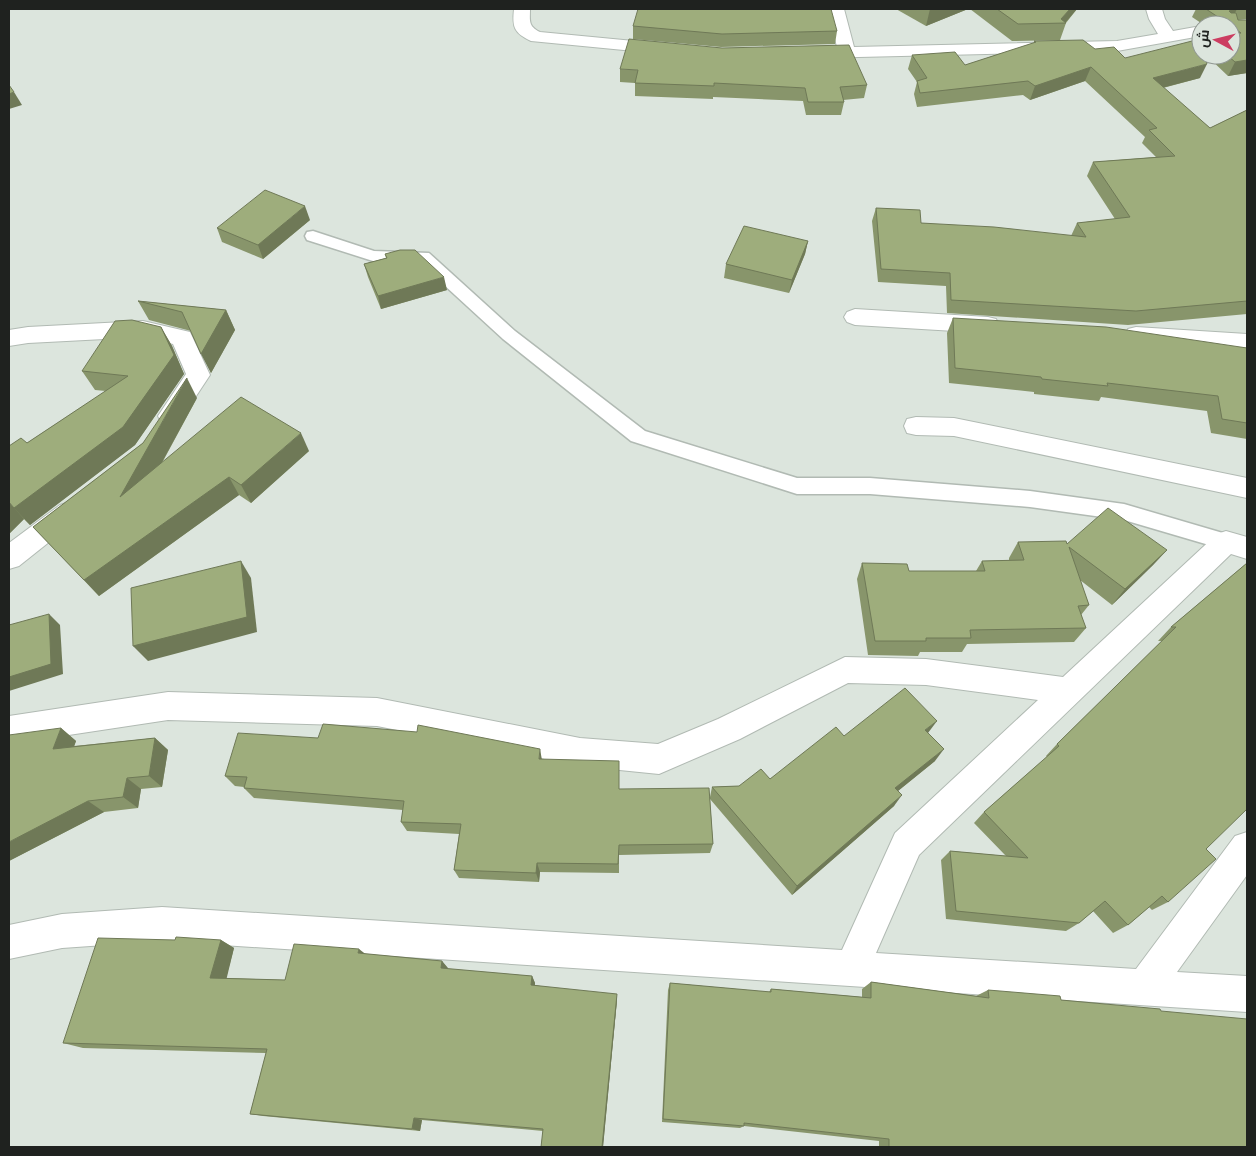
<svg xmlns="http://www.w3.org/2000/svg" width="1256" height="1156" font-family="'Titillium Web',Cairo,sans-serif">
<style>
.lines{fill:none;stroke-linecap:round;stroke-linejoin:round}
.service-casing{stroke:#b1bab3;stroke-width:3}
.minor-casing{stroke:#b1bab3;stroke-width:2}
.service{fill:#fff;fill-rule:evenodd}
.minor{fill:#fff;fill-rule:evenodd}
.wall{fill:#88956b}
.shaded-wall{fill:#6f7957}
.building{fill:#9ead7c;stroke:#6f7957}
</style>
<rect width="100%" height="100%" fill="#dce5dd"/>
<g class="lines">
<defs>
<polygon id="service" points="313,231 374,251 429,253 515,331 645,431 797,478 870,478 1030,491 1124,504 1233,536 1236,542 1233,548 1226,550 1124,520 1030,507 870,494 797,494 631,441 503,339 419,262 373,261 307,240 305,236 307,232"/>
<g id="minor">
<path d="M514 9H530C530 21 528 26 540 32L665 44 671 45 674 49 671 53 665 54 531 41C514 33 512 27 514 9Z"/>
<polygon points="828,9 844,9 854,47 1117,41 1158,34 1149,19 1146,9 1162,9 1165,19 1173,31 1201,26 1201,36 1117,51 816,58 810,57 807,53 810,49 837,47"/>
<polygon points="855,309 988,317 996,319 999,325 996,331 988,333 855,325 847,322 844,317 847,312"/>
<polygon points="143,321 190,332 210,375 179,422 170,425 161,422 158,416 186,374 173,344 143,337 28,343 9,346 9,330 28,327"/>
<polygon points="1136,327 1247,334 1247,350 1136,343 1128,341 1125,335 1128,329"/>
<polygon points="916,417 954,418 1247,478 1247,498 954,436 916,435 907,433 904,426 907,419"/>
<polygon points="69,502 78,505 82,512 78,519 19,566 9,569 9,543 60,505"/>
<polygon points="1226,531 1247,537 1247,559 1231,554 919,855 876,953 1136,969 1235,836 1247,832 1247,875 1177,972 1247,976 1247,1012 162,941 62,948 9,959 9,925 62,914 162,907 842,950 895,833 1038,700 926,685 848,683 740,739 659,774 580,766 377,726 168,720 9,744 9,716 168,692 377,698 580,738 658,744 718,719 845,657 926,659 1063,677 1217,534"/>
</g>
</defs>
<use href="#service" class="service-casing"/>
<use href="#minor" class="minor-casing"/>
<use href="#service" class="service"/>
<use href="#minor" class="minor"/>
</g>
<g class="wall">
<polygon points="896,9 968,9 926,26"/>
<polygon points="970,9 1077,9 1066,23 1060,40 1012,41"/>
<polygon points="1196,9 1247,9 1247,19 1238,20 1247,20 1247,73 1228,76 1206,55 1231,55 1231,25 1204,25 1192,17"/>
<polygon points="633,26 837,31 835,44 721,47 633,39"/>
<polygon points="1034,41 1095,49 1125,58 1200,78 1163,88 1210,128 1247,110 1247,314 1128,325 947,313 946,286 878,282 872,221 876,208 921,223 1071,236 1077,223 1115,219 1087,176 1093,162 1156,157 1142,143 1145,137 1085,81 1030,100 1023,95 917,107 914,94 917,82 908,69 912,55 965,65 1034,43"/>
<polygon points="620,69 867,85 864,98 843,100 844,102 841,115 806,115 803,101 713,97 713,99 635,96 635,83 620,82"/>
<polygon points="310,220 263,259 222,242 217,228"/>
<polygon points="808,241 805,254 789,293 724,278 726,264"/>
<polygon points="385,254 447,290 381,309 368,277 364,264 386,258"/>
<polygon points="138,301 226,310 235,330 211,373 191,331 149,320"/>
<polygon points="953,318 1247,348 1247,439 1211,433 1207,411 1101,397 1099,401 1034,394 1034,392 949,383 947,333"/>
<polygon points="161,327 172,346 184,374 135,445 30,525 24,519 9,534 27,443 106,391 95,390 82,371"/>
<polygon points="197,398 162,463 309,451 251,503 239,495 99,596 33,527 143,443"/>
<polygon points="1018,542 1067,544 1167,550 1153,565 1112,605 1080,580 1089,605 1081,615 1086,628 1074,642 967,644 962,652 920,652 918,656 868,655 857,579 862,563 909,571 976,571 982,561 1009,560 1009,558"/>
<polygon points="1247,563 1206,849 1168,902 1152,910 1149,907 1128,925 1113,933 1093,911 1079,923 1066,931 946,919 941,860 950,851 1006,856 974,823 984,812 1047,757 1046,756 1057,744 1162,641 1158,641 1171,627"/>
<polygon points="61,728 76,741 74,746 155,738 168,750 162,787 141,789 138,808 104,812 9,861"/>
<polygon points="928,734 935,761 898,791 894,806 792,895 710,799 713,844 710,853 619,855 619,873 540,872 539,882 459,878 454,870 459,834 407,831 401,822 403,810 254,798 244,788 244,787 235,786 225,776 541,759 619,789 710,797 712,787 739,786 770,779 844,736"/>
<polygon points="175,940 221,940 234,948 226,978 285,980 365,954 442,961 448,969 532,976 535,983 535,985 617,1000 603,1147 541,1147 543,1131 422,1120 420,1131 263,1116 250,1114 266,1053 83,1048 63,1043"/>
<polygon points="871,982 976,996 988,990 1061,1000 1161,1011 1247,1147 879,1147 879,1141 744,1126 740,1128 662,1122 668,990 670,983 769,992 771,989 862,997 862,989"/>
</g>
<g class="shaded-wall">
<polygon points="930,9 968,9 926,26"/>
<polygon points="1070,9 1077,9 1065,23 1061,19"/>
<polygon points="1234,9 1237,9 1231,20 1229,11"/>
<polygon points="1247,60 1247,73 1228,76 1235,62"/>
<polygon points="1207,64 1200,78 1146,92 1153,78"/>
<polygon points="1091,67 1085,81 1030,100 1035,86"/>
<polygon points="14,92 22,105 9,109 9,94"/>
<polygon points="305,206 310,220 263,259 258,245"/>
<polygon points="808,241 805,254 789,293 792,280"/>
<polygon points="444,277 447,290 381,309 378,296"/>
<polygon points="226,310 235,330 211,373 201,354"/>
<polygon points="161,327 172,346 184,374 135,445 30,525 14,508 123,427"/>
<polygon points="187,378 197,398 133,515 120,497"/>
<polygon points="301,433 309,451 251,503 241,485"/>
<polygon points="229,477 239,495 99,596 84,580"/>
<polygon points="9,502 24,519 9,534"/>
<polygon points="1167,550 1153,565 1112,605 1125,589"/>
<polygon points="241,561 251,578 257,632 148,661 133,646"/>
<polygon points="49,614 60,625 63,674 9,691 9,677"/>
<polygon points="937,721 928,733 917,743 925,730"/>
<polygon points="61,728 76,741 69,761 53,749"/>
<polygon points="155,738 168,750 162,787 149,776"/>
<polygon points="540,749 542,760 539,759"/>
<polygon points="944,749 935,761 888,799 895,788"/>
<polygon points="127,778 141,789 138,808 123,797"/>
<polygon points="902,795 894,806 792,895 797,886"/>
<polygon points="88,801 104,812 9,861 9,842"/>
<polygon points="537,863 540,872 539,882 536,873"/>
<polygon points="221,940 234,948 225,985 210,978"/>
<polygon points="359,949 368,956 358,953"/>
<polygon points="442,961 448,968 447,976 441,968"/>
<polygon points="532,976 535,983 534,991 531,985"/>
<polygon points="617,994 617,1000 603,1147 602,1147"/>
<polygon points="414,1118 422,1120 420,1131 412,1129"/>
</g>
<g class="building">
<polygon points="638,9 831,9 837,31 722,34 633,26"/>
<polygon points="997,9 1070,9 1061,19 1066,23 1018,24"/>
<polygon points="1206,9 1234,9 1229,11 1231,13 1236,13 1238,20 1247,20 1247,60 1235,62 1227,55 1231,55 1231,34 1241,33 1231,26 1231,25 1230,25"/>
<polygon points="629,39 722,48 849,45 867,85 840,87 844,102 808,102 805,88 714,83 714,86 635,83 638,70 620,69"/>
<polygon points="1200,39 1201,43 1201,55 1204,55 1207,64 1153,78 1210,128 1247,110 1247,301 1136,311 951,300 950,273 881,269 876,208 920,210 921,223 994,227 1086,237 1077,223 1130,217 1093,162 1175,156 1149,130 1157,128 1091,67 1035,86 1028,81 920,93 917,81 927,78 912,55 955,52 965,65 1036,42 1034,41 1083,40 1095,49 1114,47 1125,58"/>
<polygon points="9,85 14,92 9,94"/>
<polygon points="265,190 305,206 258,245 217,228"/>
<polygon points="744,226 808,241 792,280 726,264"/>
<polygon points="400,250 415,250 444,277 378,296 364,264 387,258 385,254"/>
<polygon points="138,301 226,310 201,354 182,312"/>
<polygon points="953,318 1106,327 1247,348 1247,423 1222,419 1218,396 1107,383 1108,386 1042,379 1041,377 955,368"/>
<polygon points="132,320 161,327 174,355 123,427 14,508 9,502 9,446 21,438 27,443 128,376 82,371 115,321"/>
<polygon points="187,378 120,497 241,397 301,433 241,485 229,477 84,580 33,527 143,443"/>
<polygon points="1108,508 1167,550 1125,589 1069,547 1089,605 1078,606 1086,628 970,630 971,638 926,638 926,641 875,641 862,563 907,564 909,571 985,571 982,561 1024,560 1018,542 1066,541 1067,544"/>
<polygon points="241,561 247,617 133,646 131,588"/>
<polygon points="1247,563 1247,809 1206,849 1216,859 1168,902 1162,896 1128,925 1105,901 1079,923 956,911 950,851 1028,858 984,812 1059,746 1057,744 1176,627 1171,627"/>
<polygon points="49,614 51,664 9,677 9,625"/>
<polygon points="905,688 937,721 925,730 944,749 895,788 902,795 797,886 712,787 739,786 761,769 770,779 836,727 844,736"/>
<polygon points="323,724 417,732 418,725 540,749 539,759 619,761 619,789 709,788 713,844 619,845 618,864 537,863 536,873 454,870 461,824 401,822 404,801 244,788 247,777 225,776 238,733 318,738"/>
<polygon points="61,728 53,749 155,738 149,776 127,778 123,797 88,801 9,842 9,735"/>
<polygon points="176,937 221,940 210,978 285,980 294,944 359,949 358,953 442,961 441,968 532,976 531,985 617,994 602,1147 541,1147 543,1129 414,1118 412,1129 250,1114 267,1049 63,1043 98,938 175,940"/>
<polygon points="871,982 989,998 988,990 1060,996 1061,1000 1160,1009 1161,1011 1247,1019 1247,1147 889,1147 889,1139 744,1123 744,1126 663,1119 670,983 771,992 771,989 871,998"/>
</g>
<rect width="1256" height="1156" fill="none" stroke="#1f221f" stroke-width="20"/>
<g transform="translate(1216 40) rotate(277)"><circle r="24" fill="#dce5dd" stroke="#909791"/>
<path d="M0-4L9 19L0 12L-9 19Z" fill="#cc3d61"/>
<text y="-8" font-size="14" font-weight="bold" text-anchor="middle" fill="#1f221f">ش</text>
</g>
</svg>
